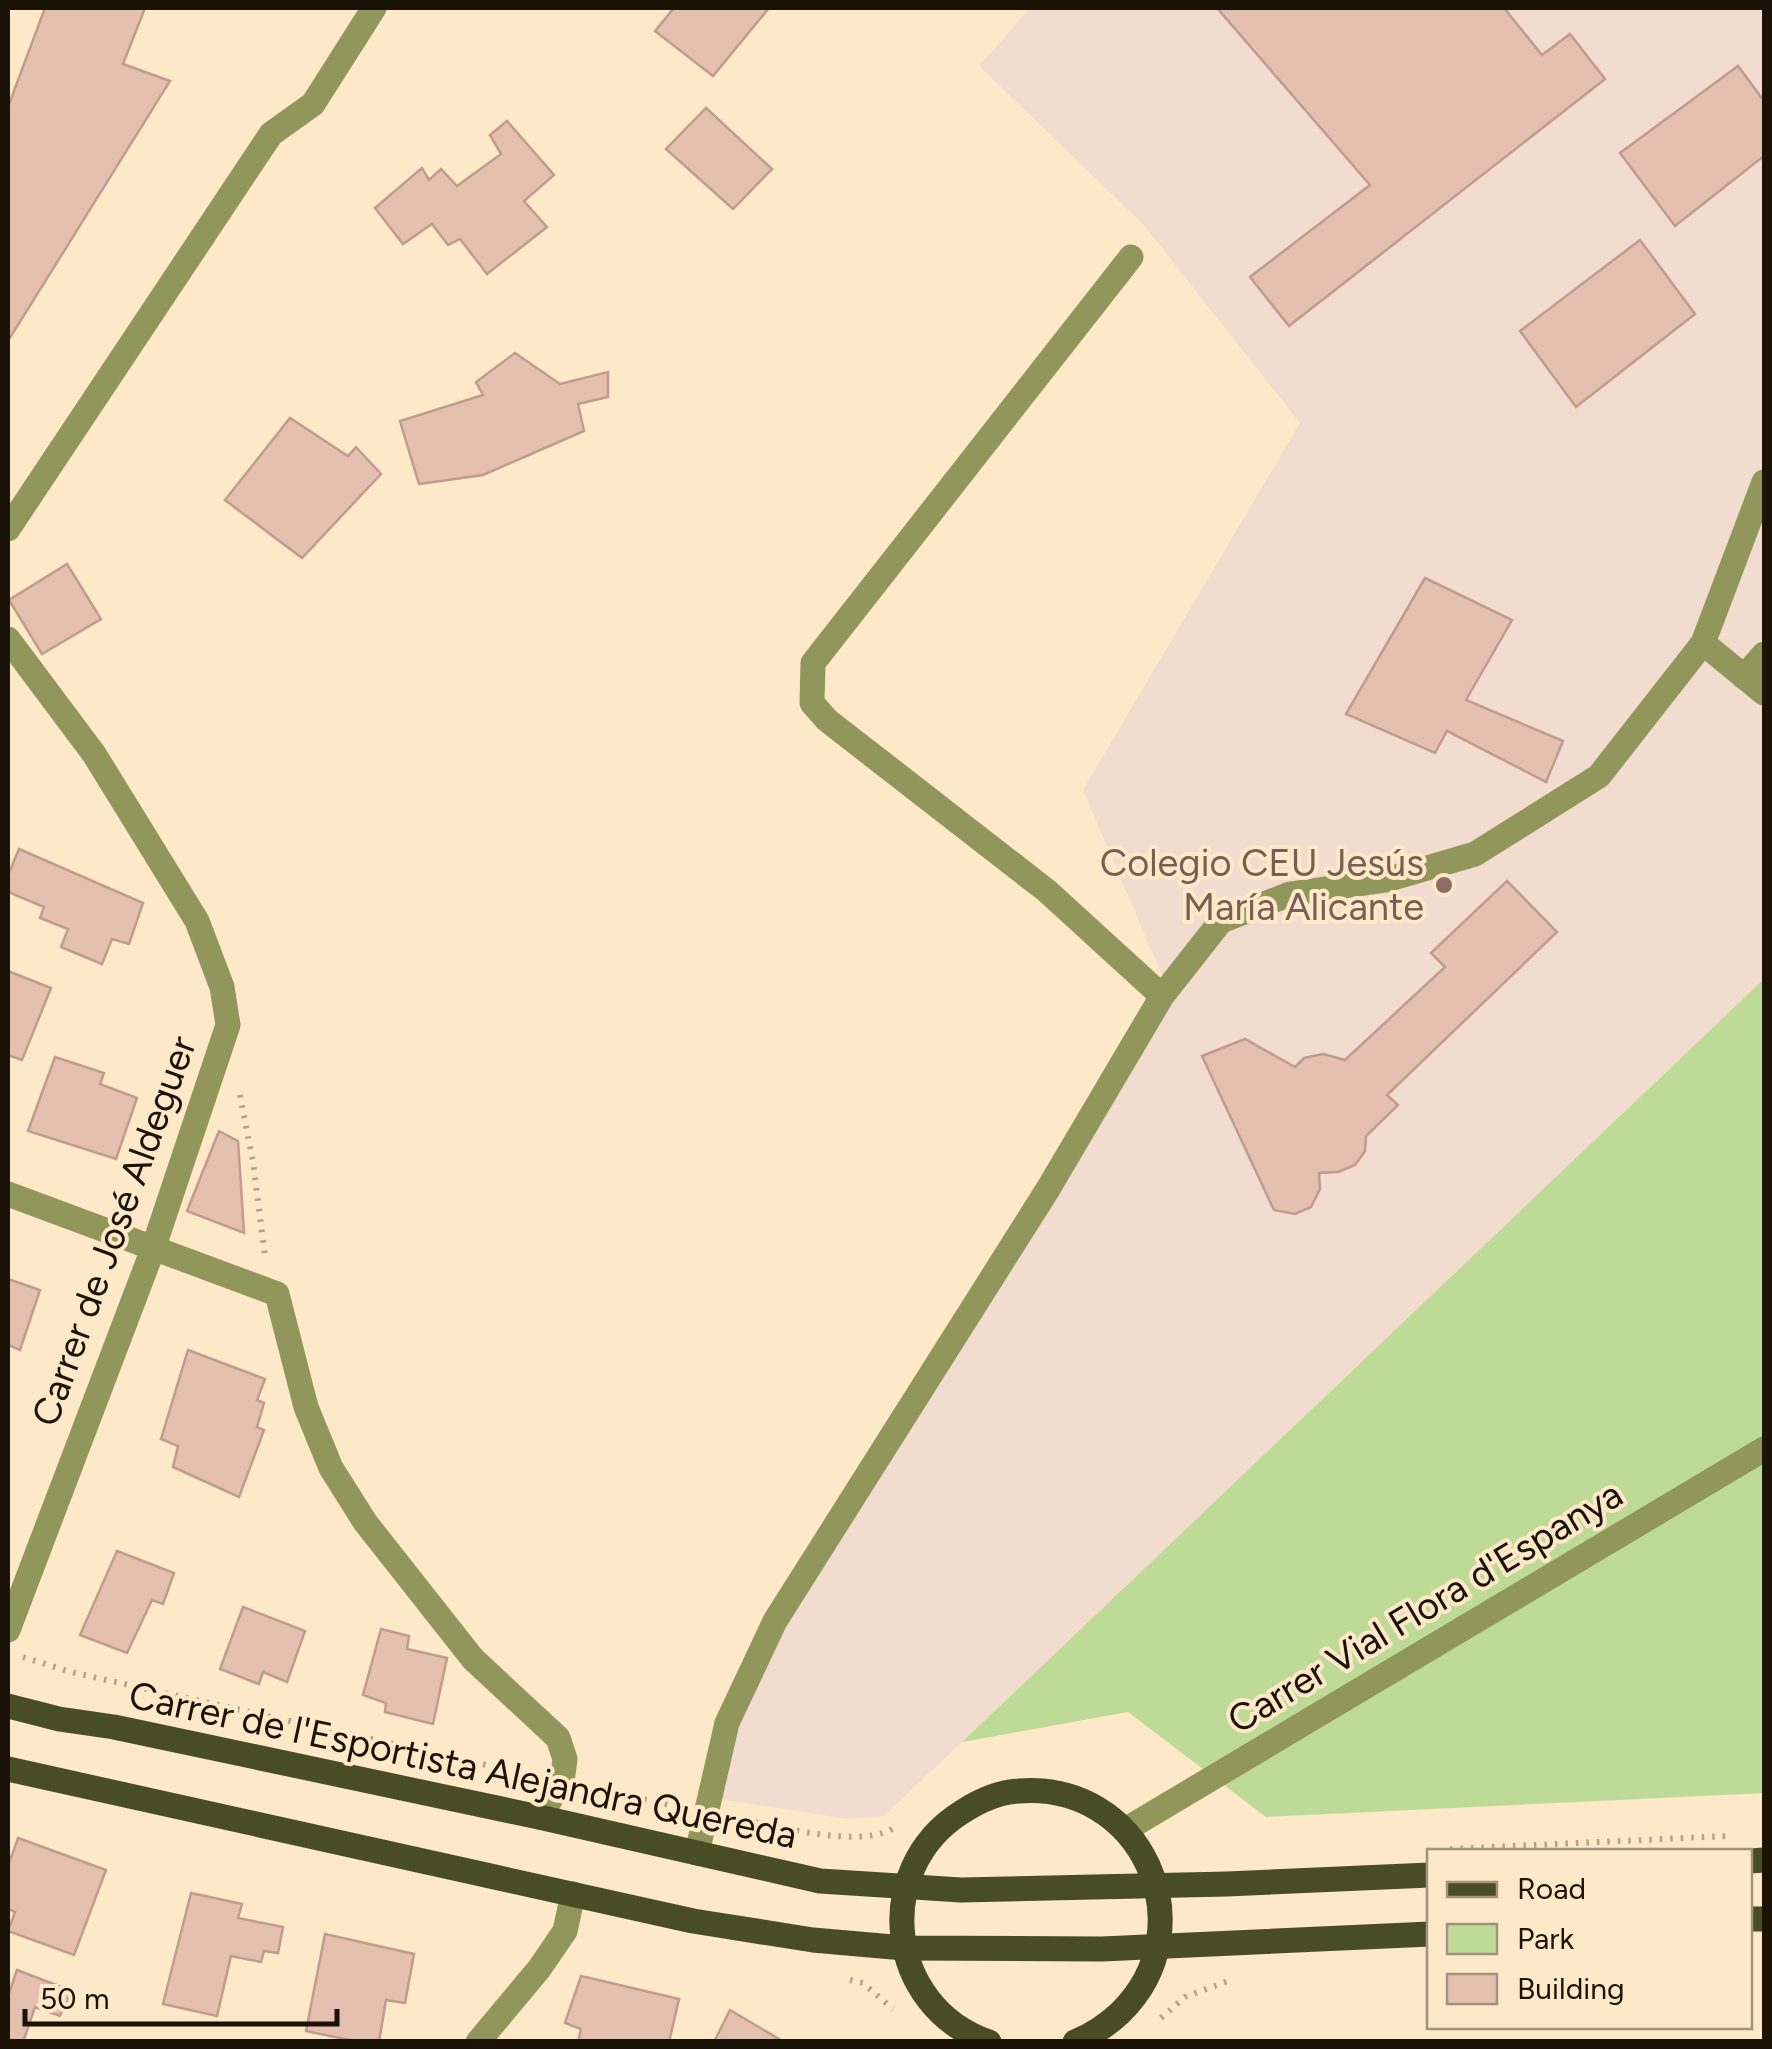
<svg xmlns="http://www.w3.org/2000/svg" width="1772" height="2049" font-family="Figtree,sans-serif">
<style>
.education{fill:#f2dccf}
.green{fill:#bddb97}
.building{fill:#e5c0b0;stroke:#bf9c8d;stroke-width:2.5}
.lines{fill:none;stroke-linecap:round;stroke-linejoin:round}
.path{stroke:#b3a289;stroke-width:6;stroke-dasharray:2.5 8;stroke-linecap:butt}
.minor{stroke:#91975b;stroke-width:25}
.major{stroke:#494d23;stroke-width:25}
.education-dot{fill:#8d6e63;stroke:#fde8c8;stroke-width:4}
.labels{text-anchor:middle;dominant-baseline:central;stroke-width:8;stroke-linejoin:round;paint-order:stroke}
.education-label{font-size:38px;fill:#785e54;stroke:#fde8c8;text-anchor:end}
.street-label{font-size:38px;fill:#1b1308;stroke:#fde8c8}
</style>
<rect width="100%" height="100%" fill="#fde8c8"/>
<polygon class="education" points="1030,8 1764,8 1764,979 884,1816 847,1819 702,1796 713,1737 744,1658 1167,987 1083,790 1300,423 1143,224 979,66"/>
<polygon class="green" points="1764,979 1764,1793 1266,1817 1128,1712 962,1742"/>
<g class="building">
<polygon points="45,8 145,8 123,64 170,81 8,341 8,107"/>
<polygon points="674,8 769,8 713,76 655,31"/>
<polygon points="1217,8 1504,8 1542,55 1570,34 1605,79 1289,326 1250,277 1370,185"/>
<polygon points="1738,66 1764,101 1764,156 1675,226 1620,153"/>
<polygon points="706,108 772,169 733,209 666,149"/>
<polygon points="507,121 554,175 524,201 547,227 487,274 460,239 448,245 432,224 403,244 375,208 422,168 429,180 441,169 457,186 501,154 490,135"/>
<polygon points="1640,240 1695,314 1576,407 1520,331"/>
<polygon points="515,353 560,384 608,372 608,397 578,404 584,431 483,475 419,484 400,421 483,395 476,382"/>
<polygon points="290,418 348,456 356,447 381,474 302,558 225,500"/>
<polygon points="67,564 101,619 42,654 9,600"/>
<polygon points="1425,578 1512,620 1466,700 1563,741 1546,782 1447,731 1435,753 1346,714"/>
<polygon points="19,849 143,903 129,944 112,939 102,964 61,947 68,929 40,918 44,907 8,892 8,875"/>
<polygon points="1507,881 1557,932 1387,1095 1398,1105 1366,1136 1365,1151 1355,1165 1338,1172 1319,1173 1320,1189 1311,1207 1295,1214 1274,1210 1202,1056 1245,1039 1295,1067 1304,1058 1323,1054 1345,1060 1445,967 1431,953"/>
<polygon points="8,971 51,988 22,1060 8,1055"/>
<polygon points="55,1057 104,1073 100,1084 137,1098 116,1159 28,1131"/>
<polygon points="219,1131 238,1141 244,1233 187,1211"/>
<polygon points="8,1279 40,1290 20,1350 8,1345"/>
<polygon points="188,1350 265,1379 257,1400 264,1403 257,1427 264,1430 239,1497 173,1467 178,1446 161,1439"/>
<polygon points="117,1551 174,1573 163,1604 152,1600 127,1653 80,1635"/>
<polygon points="243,1607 305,1631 287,1682 263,1672 259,1684 220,1669"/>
<polygon points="381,1629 409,1636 407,1649 447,1658 433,1724 385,1712 386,1703 363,1695"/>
<polygon points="18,1838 106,1870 74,1955 8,1931 15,1912 8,1909 8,1866"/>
<polygon points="191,1893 242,1904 238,1918 283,1927 278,1953 264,1951 261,1962 231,1956 217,2016 163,2004"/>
<polygon points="325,1934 414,1954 405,2003 386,2000 379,2042 359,2042 306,2031"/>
<polygon points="17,1970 72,1991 60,2016 35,2007 23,2042 8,2039 8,1996"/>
<polygon points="581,1976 679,1999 669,2042 578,2042 581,2029 565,2023"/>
<polygon points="730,2010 784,2042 714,2042"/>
</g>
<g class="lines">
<g class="path">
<polyline points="240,1095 253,1162 265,1256"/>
<polyline points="23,1657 71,1672 527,1774"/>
<polyline points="593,1788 674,1806"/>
<path d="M735 1818C773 1825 868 1852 897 1825"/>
<polyline points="1450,1849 1727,1836"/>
<polyline points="850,1980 863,1983 893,2009"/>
<polyline points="1161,2018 1185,1997 1233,1979"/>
</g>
<g class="minor">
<polyline points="1131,257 813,663 812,703 827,720 1047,891 1162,996"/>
<polyline points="8,529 271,134 313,104 374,8"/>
<polyline points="8,639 94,754 197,921 222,987 228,1025 153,1249 8,1630"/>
<polyline points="1703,643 1764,693"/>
<polyline points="1744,677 1764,654"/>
<polyline points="8,1194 277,1294 306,1407 331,1468 365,1522 473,1659 558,1738 565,1759 562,1782 539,1817"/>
<polyline points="1125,1830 1764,1449"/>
<polyline points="697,1853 727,1723 775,1621 1048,1189 1162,996 1221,921 1290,894 1386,880 1475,854 1599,776 1703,643 1764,482"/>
<polyline points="478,2042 539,1969 565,1931 573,1894"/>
</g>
<g class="major">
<polyline points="8,1706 59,1719 114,1727 539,1817 820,1881 961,1890 1227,1884 1430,1875"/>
<polyline points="8,1769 693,1921 813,1940 904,1948 1102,1949 1430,1934"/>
<polyline points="1750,1861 1764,1860"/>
<polyline points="1750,1919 1764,1919"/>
<path d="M989 2042C886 2007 871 1869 962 1812 979 1801 999 1792 1019 1791 1141 1781 1208 1927 1120 2013 1106 2026 1093 2035 1075 2042"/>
</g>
</g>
<circle class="education-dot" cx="1444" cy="885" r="10"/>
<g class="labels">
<g class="education-label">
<text x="1424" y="863">Colegio CEU Jesús<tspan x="1424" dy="44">María Alicante</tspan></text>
</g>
<g class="street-label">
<text transform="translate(114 1231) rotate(-70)">Carrer de José Aldeguer</text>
<text transform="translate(1425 1607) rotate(-31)">Carrer Vial Flora d'Espanya</text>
<text transform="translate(463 1765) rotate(12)">Carrer de l'Esportista Alejandra Quereda</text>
</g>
</g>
<rect width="1772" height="2049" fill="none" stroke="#1b1308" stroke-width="20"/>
<rect x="1427" y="1849" width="325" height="180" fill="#fde8c8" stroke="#a3937b" stroke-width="2.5"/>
<rect x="1447" y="1882" width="50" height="15" fill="#494d23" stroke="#a3937b" stroke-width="2.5"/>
<text x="1517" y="1899" font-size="30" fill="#1b1308">Road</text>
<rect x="1447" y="1924" width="50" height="30" fill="#bddb97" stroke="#a3937b" stroke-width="2.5"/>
<text x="1517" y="1949" font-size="30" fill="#1b1308">Park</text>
<rect x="1447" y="1974" width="50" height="30" fill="#e5c0b0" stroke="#a3937b" stroke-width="2.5"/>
<text x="1517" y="1999" font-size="30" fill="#1b1308">Building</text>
<path d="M25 2009v15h312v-15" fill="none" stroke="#1b1308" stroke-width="5"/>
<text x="40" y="2009" font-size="30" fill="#1b1308" stroke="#fde8c8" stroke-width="8" paint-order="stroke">50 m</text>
</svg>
